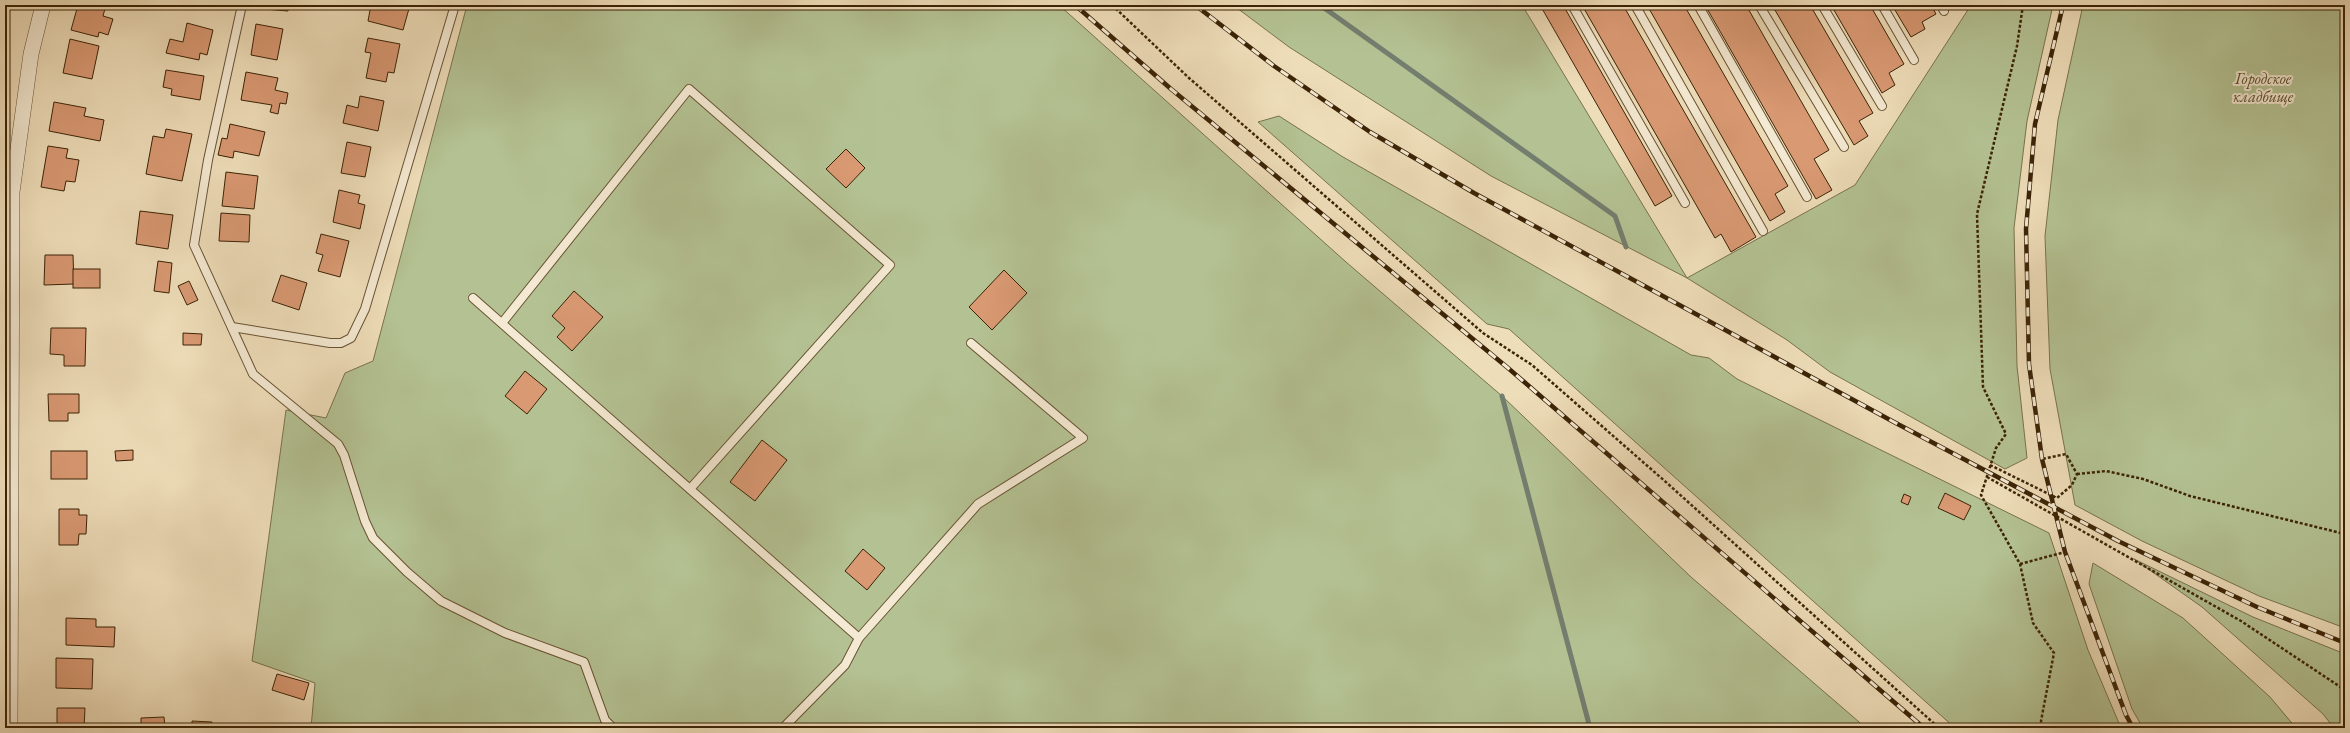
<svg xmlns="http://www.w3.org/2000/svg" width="2350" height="733" font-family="'EB Garamond',serif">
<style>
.green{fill:#b4c293;stroke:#78724c}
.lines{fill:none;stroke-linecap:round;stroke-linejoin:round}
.stream{stroke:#747e6f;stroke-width:5}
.building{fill:#d99973;stroke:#3b2306}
.service-casing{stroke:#685233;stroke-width:10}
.minor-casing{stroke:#685233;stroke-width:16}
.path{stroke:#3b2306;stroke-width:2.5;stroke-dasharray:3 2;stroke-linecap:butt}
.service{stroke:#f4e9d2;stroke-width:8}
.minor{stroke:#f4e9d2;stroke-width:15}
.rail-casing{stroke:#3b2306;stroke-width:4.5}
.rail{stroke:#f4e9d2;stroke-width:3;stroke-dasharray:9;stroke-linecap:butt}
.labels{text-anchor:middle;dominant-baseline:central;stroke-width:4;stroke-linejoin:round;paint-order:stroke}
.park-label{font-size:16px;font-style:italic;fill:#594b29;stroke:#f4e9d2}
</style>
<rect width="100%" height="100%" fill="#eeddb9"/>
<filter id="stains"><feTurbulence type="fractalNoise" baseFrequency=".005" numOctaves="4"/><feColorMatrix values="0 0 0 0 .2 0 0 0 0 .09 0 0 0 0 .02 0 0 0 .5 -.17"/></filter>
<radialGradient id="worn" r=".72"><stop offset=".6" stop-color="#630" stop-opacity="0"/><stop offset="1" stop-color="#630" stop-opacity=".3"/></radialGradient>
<g class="green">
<polygon points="467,5 1059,5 1346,262 1502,396 1691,577 1866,728 311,728 315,683 252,661 286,410 326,418 345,373 373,361"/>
<polygon points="1233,5 1522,5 1687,278 1855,185 1971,5 2053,5 2027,121 2014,228 2017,366 2027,458 2005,469 1830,372 1787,340 1687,278 1491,176 1289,47"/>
<polygon points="2083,5 2345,5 2345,628 2259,596 2142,541 2075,505 2050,369 2045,236 2058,120"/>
<polygon points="1279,116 1343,157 1691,355 1709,358 1737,379 2049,533 2088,650 2121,728 1955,728 1509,329 1487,324 1258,122"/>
<polygon points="2134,559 2253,617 2345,654 2345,728 2334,728 2323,714 2202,607"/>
<polygon points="2093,563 2183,618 2270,697 2296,728 2143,728 2132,709 2089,584"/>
</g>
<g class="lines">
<g class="stream">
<polyline points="1320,5 1615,216 1626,247"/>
<polyline points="1502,396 1590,728"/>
</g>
</g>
<g class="building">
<polygon points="78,5 106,5 103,16 113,19 108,35 99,32 98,37 71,30"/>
<polygon points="252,5 288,5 288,11 252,8"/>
<polygon points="371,5 410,5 403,30 368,21"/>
<polygon points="1540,5 1563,5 1672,196 1655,206"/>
<polygon points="1582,5 1623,5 1756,237 1731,252 1721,234 1715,238"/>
<polygon points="1647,5 1684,5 1788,186 1775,194 1785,212 1770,221"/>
<polygon points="1705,5 1746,5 1829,150 1814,159 1832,190 1816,199"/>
<polygon points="1772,5 1810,5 1873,113 1859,121 1868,136 1854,145"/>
<polygon points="1831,5 1870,5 1904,64 1889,73 1895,85 1882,93"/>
<polygon points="1892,5 1931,5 1936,14 1922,22 1925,29 1911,37"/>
<polygon points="187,23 213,30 207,55 200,53 199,60 166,53 170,39 183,42"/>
<polygon points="256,24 283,29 277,60 251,55"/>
<polygon points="368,38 400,44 394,73 388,72 386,82 366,78 371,53 365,52"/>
<polygon points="70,39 99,46 92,79 63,73"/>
<polygon points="166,70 204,76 200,100 171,95 172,89 163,87"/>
<polygon points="246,72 278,78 275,90 288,93 286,104 280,103 278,114 270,112 272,105 241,100"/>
<polygon points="360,96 384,101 378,131 343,123 347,105 358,108"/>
<polygon points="54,102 86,108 84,116 104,120 100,141 49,131"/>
<polygon points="230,124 265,132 259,156 234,151 233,158 218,155 222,138 227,139"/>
<polygon points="166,129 192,134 182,181 146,174 153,136 164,138"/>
<polygon points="347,142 371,147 365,177 341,173"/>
<polygon points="48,146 68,149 66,158 79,160 75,182 66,181 64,191 41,187"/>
<polygon points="846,149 865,168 846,188 826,169"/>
<polygon points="226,172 258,176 254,209 222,206"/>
<polygon points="339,190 360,195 358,203 365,205 360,229 333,222"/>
<polygon points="140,211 173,215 168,249 136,244"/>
<polygon points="221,213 250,215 249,242 219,241"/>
<polygon points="321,234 349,241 340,277 318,271 323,255 316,253"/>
<polygon points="45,255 73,255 74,284 44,285"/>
<polygon points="158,261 172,263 169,293 154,291"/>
<rect x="73" y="269" width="27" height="19"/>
<polygon points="1004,270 1027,293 992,330 969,307"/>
<polygon points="281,275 307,283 299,310 272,301"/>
<polygon points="189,281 198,300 187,305 178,286"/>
<polygon points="574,291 603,317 572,351 557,337 565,328 552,316"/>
<polygon points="51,328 86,328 85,366 64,366 64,355 50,354"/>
<polygon points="183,333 202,334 201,345 183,345"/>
<polygon points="525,371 547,389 527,414 505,396"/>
<polygon points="48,394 79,394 79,413 68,413 68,421 49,421"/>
<polygon points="762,440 787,460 755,501 730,482"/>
<polygon points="133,450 133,460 116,461 115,451"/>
<rect x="51" y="451" width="36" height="28"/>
<polygon points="1945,493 1971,506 1964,520 1938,508"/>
<polygon points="1904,494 1911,497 1908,505 1901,502"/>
<polygon points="59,509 79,509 79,515 87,515 86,534 79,534 78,545 59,545"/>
<polygon points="863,549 885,568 867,590 845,571"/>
<polygon points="66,618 96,619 96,627 115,627 114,647 66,645"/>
<polygon points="56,658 93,659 92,689 56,688"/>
<polygon points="277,674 309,683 304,700 272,690"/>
<polygon points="57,708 85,708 84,728 57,728"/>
<polygon points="164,717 165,728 141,728 141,718"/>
<polygon points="192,721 212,722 212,728 192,728"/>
</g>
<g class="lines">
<defs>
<g id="service">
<polyline points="242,5 208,160 194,245 253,374 338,444 344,455 365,521 373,538 407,572 441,601 505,633 584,662 605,720 613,728"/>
<polyline points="1572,5 1685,203"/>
<polyline points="1635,5 1763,231"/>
<polyline points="1698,5 1807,197"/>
<polyline points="1759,5 1844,147"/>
<polyline points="1822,5 1882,106"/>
<polyline points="1882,5 1914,60"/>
<polyline points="1941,5 1944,11"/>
<polyline points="473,298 859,638 978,504 1083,438 971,343"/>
<polyline points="502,323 689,89 890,265 690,489"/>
<polyline points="232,327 330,343 341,343 351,338 365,309 455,5"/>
<polyline points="783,728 845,665 859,638"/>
</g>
<polyline id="minor" points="10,728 12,192 31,54 43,5"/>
</defs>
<use href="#service" class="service-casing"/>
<use href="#minor" class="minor-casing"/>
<g class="path">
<polyline points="18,5 27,7"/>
<polyline points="1112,5 1189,78 1483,333 1532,365 1667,483 1939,728"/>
<polyline points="2023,5 2017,46 1977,214 1983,387 2006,434 1996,448 1981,495 2020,564 2033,623 2054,653 2041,721 2042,728"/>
<polyline points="1990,465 2057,498 2072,485 2077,474 2066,454 2042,459"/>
<polyline points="2077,474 2106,471 2143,479 2190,496 2345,534"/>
<polyline points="1987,477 2241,621 2345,690"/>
<polyline points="2020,564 2065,552"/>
</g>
<use href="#service" class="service"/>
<use href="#minor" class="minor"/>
<defs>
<g id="rail">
<polyline points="1075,5 1171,89 1508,368 1924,728"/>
<polyline points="1195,5 1274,66 1370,132 1474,193 1892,421 2118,541 2257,607 2345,643"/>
<polyline points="2063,5 2035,124 2026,229 2029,364 2042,459 2065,552 2126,715 2133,728"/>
</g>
</defs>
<use href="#rail" class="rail-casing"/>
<use href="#rail" class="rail"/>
</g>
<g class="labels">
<g class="park-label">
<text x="2263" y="78">Городское<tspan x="2263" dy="18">кладбище</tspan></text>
</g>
</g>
<rect width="2350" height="733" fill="none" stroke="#eeddb9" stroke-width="20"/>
<rect x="6" y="6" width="2338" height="721" fill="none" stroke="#3b2306" stroke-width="2"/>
<rect x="10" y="10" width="2330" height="713" fill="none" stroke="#3b2306"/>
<rect width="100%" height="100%" filter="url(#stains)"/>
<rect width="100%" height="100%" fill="url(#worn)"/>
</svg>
